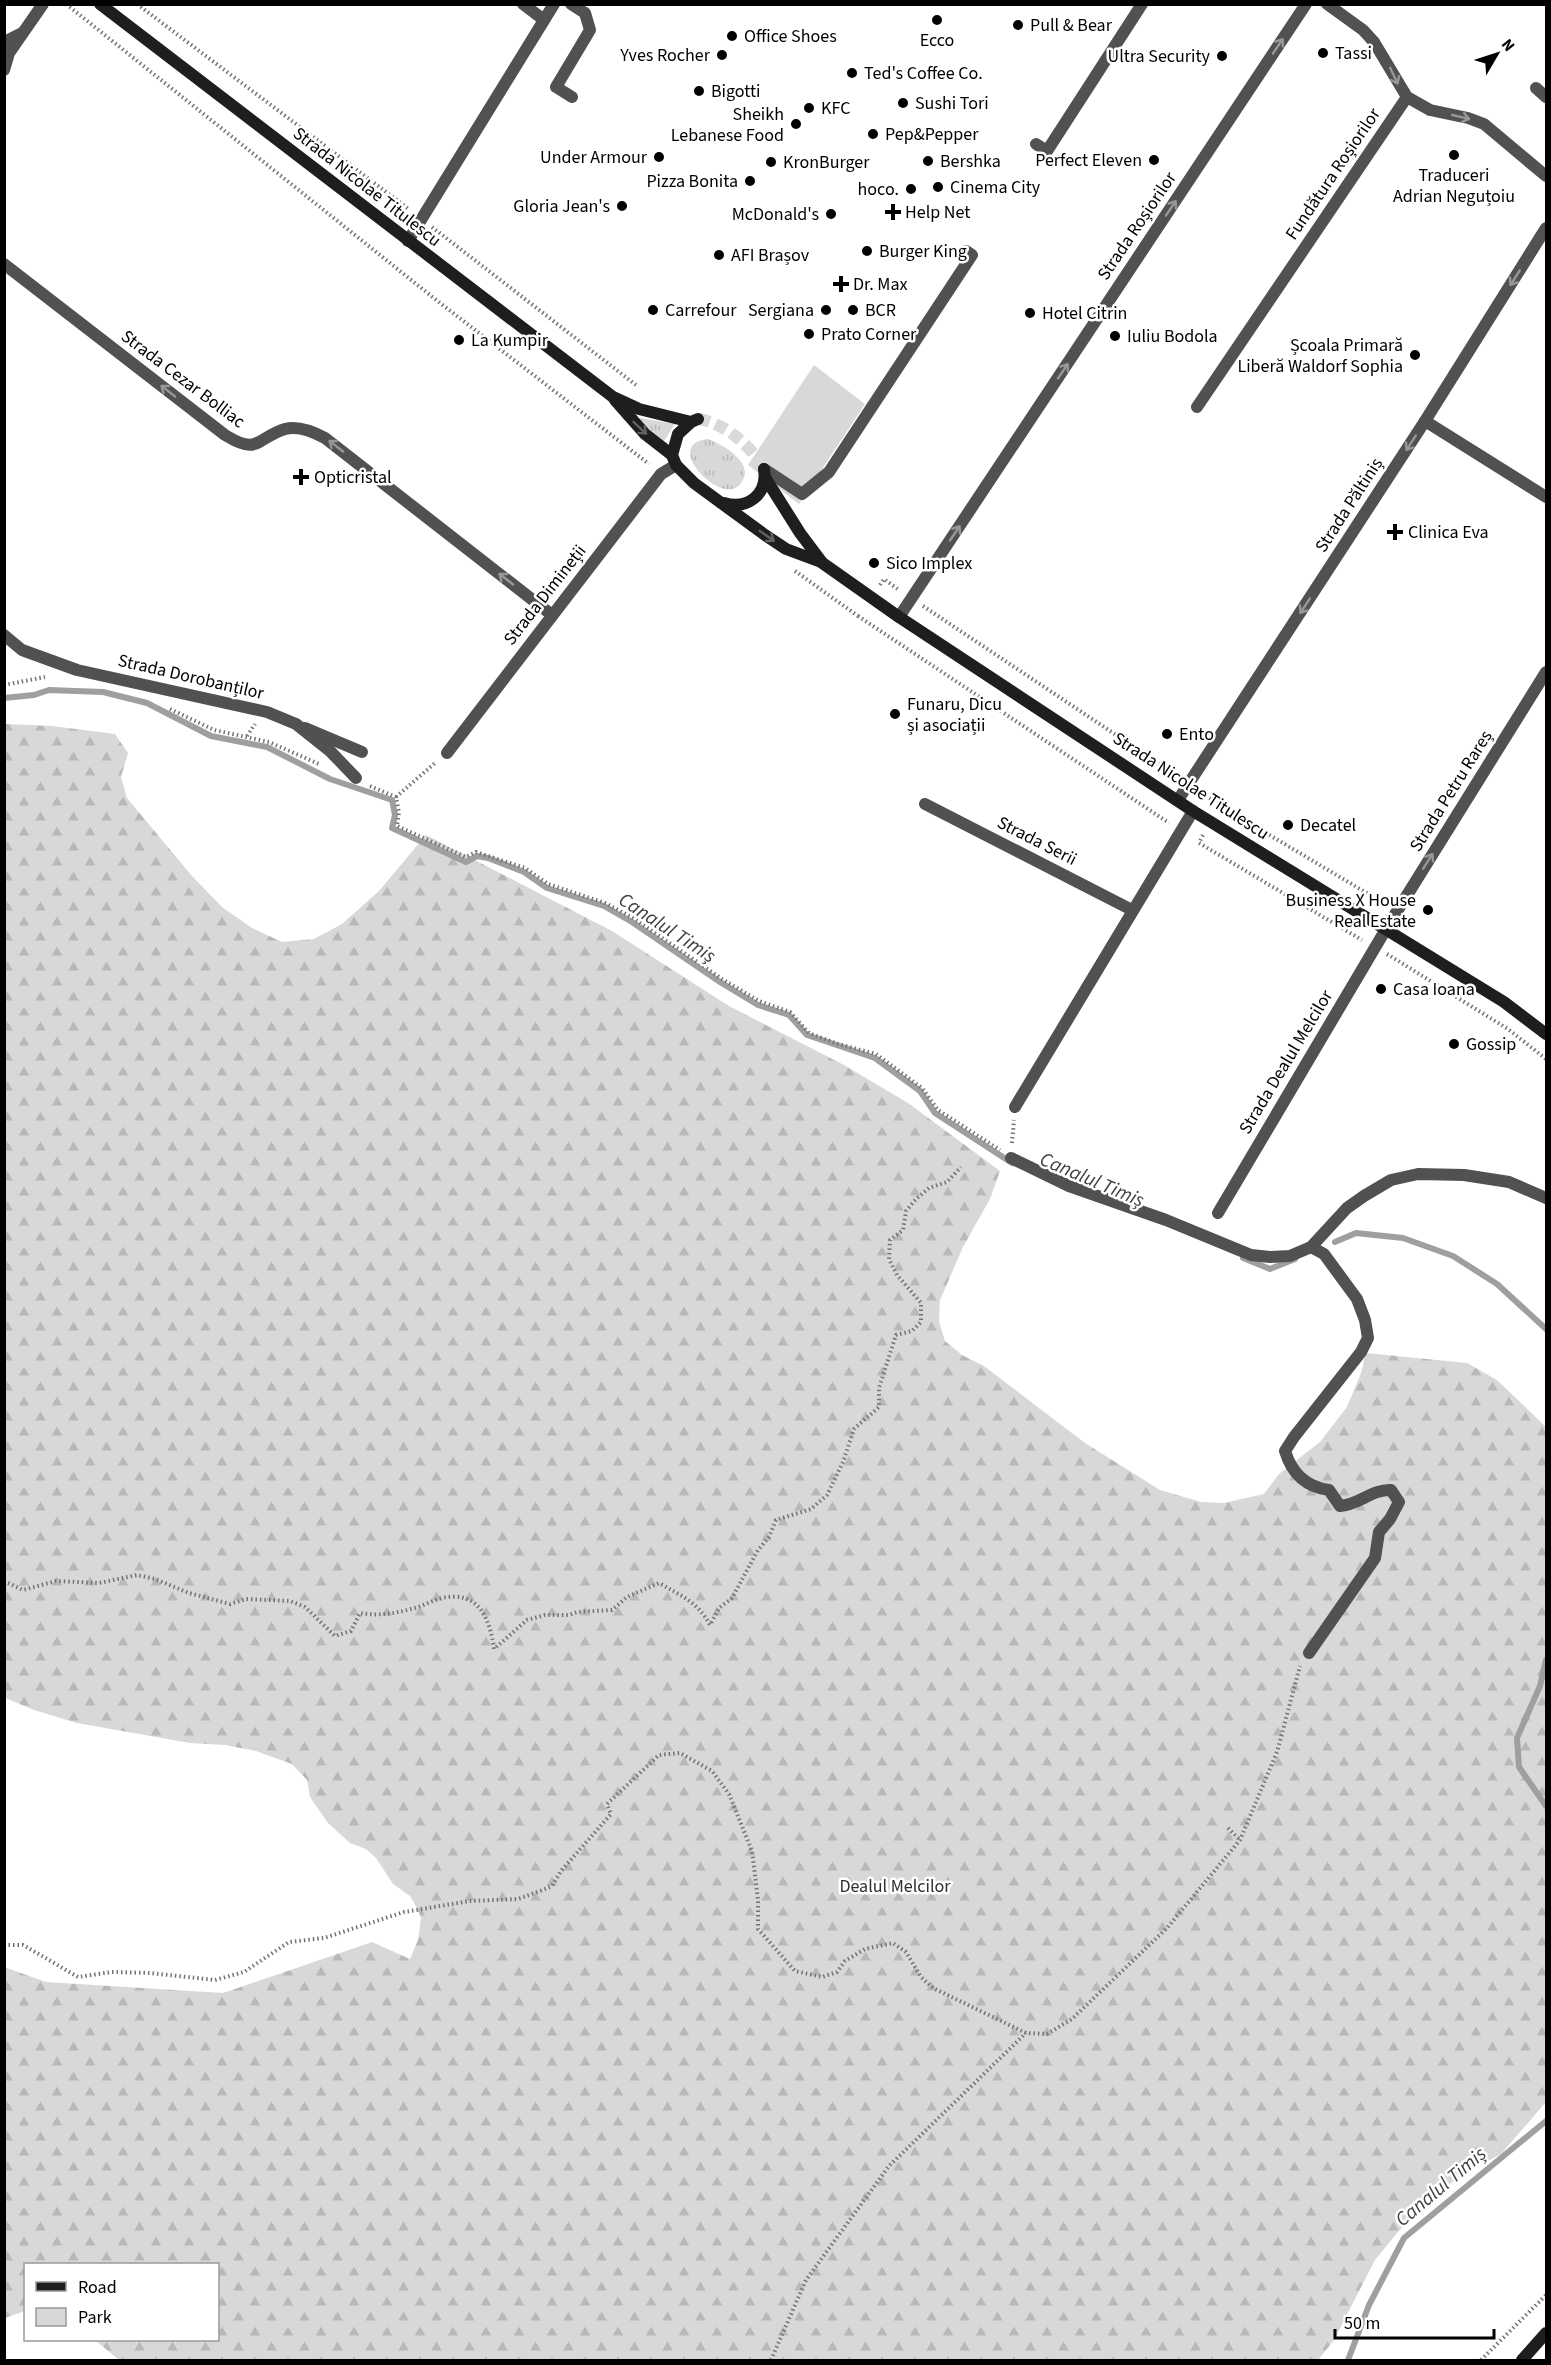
<svg xmlns="http://www.w3.org/2000/svg" width="1551" height="2365" font-family="'Source Sans 3',sans-serif">
<style>
.grass{fill:url(#grass-tufts)}
.forest{fill:url(#forest-firs)}
.green{fill:#d8d8d8}
.lines{fill:none;stroke-linecap:round;stroke-linejoin:round}
.stream{stroke:#9f9f9f;stroke-width:6}
.secondary-tunnel{stroke:#d9d9d9;stroke-width:12;stroke-dasharray:12 6;stroke-linecap:butt}
.path{stroke:#737373;stroke-width:4;stroke-dasharray:1.5 3;stroke-linecap:butt}
.lane{stroke:#515151;stroke-width:12}
.street{stroke:#515151;stroke-width:12}
.secondary{stroke:#1e1e1e;stroke-width:12}
.oneway{stroke:#979797}
.oneway2{stroke:#626262}
.poi-dot{fill:#000;stroke:#fff;stroke-width:2}
.labels{text-anchor:middle;dominant-baseline:central;stroke-width:5;stroke-linejoin:round;paint-order:stroke}
.poi-label{font-size:18px;fill:#000;stroke:#fff;text-anchor:start}
.street-label{font-size:18px;fill:#000;stroke:#fff}
.park-label{font-size:18px;fill:#2f2f2f;stroke:#fff}
.water-label{font-size:20px;font-style:italic;fill:#404040;stroke:#fff}
</style>
<defs>
<pattern id="grass-tufts" width="24" height="20" patternUnits="userSpaceOnUse" patternTransform="scale(1.5)"><rect width="24" height="20" fill="#d8d8d8"/><path d="M3 7l-1-3M5 7V3M7 7l1-3M15 17l-1-3M17 17v-4M19 17l1-3" fill="none" stroke="#b8b8b8"/></pattern>
<pattern id="forest-firs" width="22" height="20" patternUnits="userSpaceOnUse" patternTransform="scale(1.5)"><rect width="22" height="20" fill="#d8d8d8"/><path d="M5 1l3.5 6h-7zM16 11l3.5 6h-7z" fill="#b8b8b8"/></pattern>
</defs>
<rect width="100%" height="100%" fill="#fff"/>
<g class="grass">
<polygon points="640,418 675,424 664,441 639,421"/>
<path d="M708 439C724 445 756 464 741 483 737 489 731 490 725 489 703 485 669 443 708 439Z"/>
</g>
<polygon class="forest" points="5,724 52,726 115,734 128,753 121,777 127,798 192,876 222,907 252,928 282,942 314,939 342,924 379,891 426,835 612,931 729,1006 844,1065 908,1103 1000,1171 990,1199 963,1247 940,1300 939,1322 945,1341 962,1355 984,1366 1085,1443 1160,1490 1201,1502 1224,1503 1264,1494 1279,1474 1320,1442 1347,1407 1361,1373 1366,1353 1467,1363 1497,1380 1546,1427 1546,2102 1501,2154 1461,2176 1427,2201 1398,2232 1375,2260 1334,2340 1318,2360 119,2360 95,2340 218,2340 218,2264 26,2264 25,2311 5,2318 4,1967 46,1982 223,1993 372,1942 410,1959 418,1940 421,1918 417,1908 410,1896 393,1884 376,1858 366,1849 350,1843 328,1823 310,1797 307,1780 292,1764 256,1751 225,1745 190,1743 77,1723 34,1710 5,1698"/>
<polygon class="green" points="814,365 865,404 799,504 748,465"/>
<g class="lines">
<g class="stream">
<polyline points="4,698 34,695 49,690 103,692 147,703 211,736 267,747 330,779 392,800 395,815 392,828 466,862 477,856 488,858 524,872 547,888 604,906 632,922 720,982 758,1005 789,1015 807,1035 875,1058 920,1091 935,1113 1012,1163"/>
<polyline points="1335,1242 1356,1233 1403,1238 1453,1256 1497,1284 1546,1329"/>
<polyline points="1243,1258 1270,1269 1295,1259"/>
<polyline points="1546,1660 1540,1686 1517,1738 1519,1767 1546,1806"/>
<polyline points="1348,2360 1369,2305 1404,2238 1546,2121"/>
</g>
<path class="secondary-tunnel" d="M698 419C725 423 751 446 764 469"/>
<g class="path">
<polyline points="66,4 440,303 649,464"/>
<polyline points="137,4 410,210"/>
<polyline points="432,227 636,385"/>
<polyline points="795,571 858,616"/>
<polyline points="880,585 884,579 899,590"/>
<polyline points="923,606 1176,775"/>
<polyline points="858,616 1169,823"/>
<polyline points="4,685 45,677"/>
<polyline points="170,709 214,730 269,742 319,764"/>
<polyline points="247,736 255,724"/>
<polyline points="370,786 396,797 399,813 397,826 466,857 476,852 525,868 548,884 605,903 633,918 722,979 759,1001 790,1012 809,1033 838,1044 876,1054 922,1088 938,1110 1000,1150"/>
<polyline points="1202,793 1221,806"/>
<polyline points="396,797 435,763"/>
<polyline points="1220,808 1221,806 1380,901 1378,906"/>
<polyline points="1203,835 1199,843 1362,940"/>
<polyline points="1387,954 1508,1029 1546,1059"/>
<polyline points="1012,1143 1014,1120"/>
<path d="M4 1581 23 1590 56 1581 99 1583 137 1575 155 1579 189 1593 230 1604 246 1599 290 1601 305 1607 335 1636 351 1631 360 1613C377 1616 393 1614 411 1609 421 1607 431 1601 442 1598 479 1590 490 1619 494 1649L527 1620 545 1615H569L577 1612 612 1610 627 1597 659 1583C681 1596 697 1601 710 1625L719 1608 732 1598 758 1550 769 1537 776 1520 811 1509 827 1495 843 1462 854 1429 879 1407V1388L896 1335 912 1331 921 1322V1303L897 1275 889 1259 890 1240 903 1230 906 1211 916 1199 929 1188 947 1182 961 1167"/>
<polyline points="1228,1828 1240,1840"/>
<polyline points="4,1945 23,1945 78,1977 112,1972 150,1973 215,1980 244,1972 289,1942 324,1938 404,1912 470,1901 518,1899 540,1891 552,1886 561,1871 611,1814 607,1804 659,1755 680,1753 712,1771 729,1794 752,1851 758,1900 758,1929 795,1971 822,1977 837,1972 845,1961 865,1949 893,1943 906,1952 921,1977 933,1988 1026,2033 1047,2034 1072,2019 1167,1928 1240,1840 1277,1752 1300,1666"/>
<polyline points="771,2360 806,2280 889,2166 1026,2033"/>
<polyline points="1481,2360 1546,2295"/>
</g>
<g class="lane">
<polyline points="571,4 585,13 590,30 556,87 572,97"/>
<polyline points="4,42 22,33"/>
<polyline points="1536,88 1546,97"/>
<polyline points="1036,144 1047,151 1142,4"/>
<polyline points="1197,407 1407,97"/>
<polyline points="764,469 802,494 829,472 972,255 966,251"/>
<polyline points="305,728 362,752"/>
<polyline points="925,804 1132,910"/>
</g>
<g class="street">
<polyline points="523,4 544,20"/>
<polyline points="1327,4 1363,30 1374,42 1407,97 1430,110 1468,118 1484,124 1546,176"/>
<polyline points="4,70 9,53 43,4"/>
<polyline points="408,241 554,4"/>
<path d="M4 264 225 435C259 456 256 438 285 429 299 425 314 432 325 438L552 615"/>
<polyline points="1425,421 1546,497"/>
<polyline points="899,617 1306,4"/>
<polyline points="4,635 22,650 77,670 267,712 296,724 330,751 356,778"/>
<polyline points="447,753 661,474 676,465"/>
<polyline points="1178,800 1425,421 1546,228"/>
<polyline points="1015,1107 1193,811"/>
<polyline points="1011,1158 1069,1186 1166,1220 1251,1255 1270,1257 1290,1256 1311,1247 1347,1208 1364,1196 1391,1180 1418,1174 1464,1175 1509,1182 1546,1198"/>
<polyline points="1218,1213 1386,929 1546,672"/>
<path d="M1309 1653 1375 1558 1379 1532 1390 1519 1399 1502 1391 1490C1372 1489 1359 1505 1340 1506L1329 1490C1306 1487 1292 1474 1285 1451L1294 1437 1361 1352 1368 1338 1365 1320 1357 1299 1324 1254 1311 1247"/>
</g>
<g class="secondary">
<polyline points="100,4 613,397 639,409 691,422"/>
<polyline points="615,400 645,434 672,455"/>
<polyline points="698,419 691,422 678,434 672,455 676,465 694,483 765,535 786,549 821,562 899,617 1193,811 1504,1002 1546,1034"/>
<polyline points="766,479 800,533 821,561"/>
<path d="M724 503C748 510 768 494 764 469"/>
<polyline points="1522,2360 1546,2333"/>
</g>
</g>
<defs><path id="oneway-shaft" d="M-6 0H5M1.5-3L5.5 0L1.5 3" fill="none" stroke-width="1.6" stroke-linecap="round" stroke-linejoin="round" transform="scale(1.5)"/></defs>
<g class="oneway">
<use href="#oneway-shaft" transform="translate(1278 46) rotate(-56)"/>
<use href="#oneway-shaft" transform="translate(1394 76) rotate(65)"/>
<use href="#oneway-shaft" transform="translate(1461 117) rotate(13)"/>
<use href="#oneway-shaft" transform="translate(1171 208) rotate(-56)"/>
<use href="#oneway-shaft" transform="translate(1515 278) rotate(122)"/>
<use href="#oneway-shaft" transform="translate(1063 371) rotate(-56)"/>
<use href="#oneway-shaft" transform="translate(168 391) rotate(-142)"/>
<use href="#oneway-shaft" transform="translate(1411 443) rotate(123)"/>
<use href="#oneway-shaft" transform="translate(336 446) rotate(-142)"/>
<use href="#oneway-shaft" transform="translate(955 533) rotate(-56)"/>
<use href="#oneway-shaft" transform="translate(506 579) rotate(-142)"/>
<use href="#oneway-shaft" transform="translate(1305 606) rotate(123)"/>
<use href="#oneway-shaft" transform="translate(1428 861) rotate(-58)"/>
</g>
<g class="oneway2">
<use href="#oneway-shaft" transform="translate(640 428) rotate(43)"/>
<use href="#oneway-shaft" transform="translate(767 536) rotate(35)"/>
</g>
<g class="poi-dot">
<circle cx="937" cy="20" r="6"/>
<circle cx="1018" cy="25" r="6"/>
<circle cx="732" cy="36" r="6"/>
<circle cx="1323" cy="53" r="6"/>
<circle cx="722" cy="55" r="6"/>
<circle cx="1222" cy="56" r="6"/>
<circle cx="852" cy="73" r="6"/>
<circle cx="699" cy="91" r="6"/>
<circle cx="903" cy="103" r="6"/>
<circle cx="809" cy="108" r="6"/>
<circle cx="796" cy="124" r="6"/>
<circle cx="873" cy="134" r="6"/>
<circle cx="1454" cy="155" r="6"/>
<circle cx="659" cy="157" r="6"/>
<circle cx="1154" cy="160" r="6"/>
<circle cx="928" cy="161" r="6"/>
<circle cx="771" cy="162" r="6"/>
<circle cx="750" cy="181" r="6"/>
<circle cx="938" cy="187" r="6"/>
<circle cx="911" cy="189" r="6"/>
<circle cx="622" cy="206" r="6"/>
<path d="M890 203h6v6h6v6h-6v6h-6v-6h-6v-6h6z"/>
<circle cx="831" cy="214" r="6"/>
<circle cx="867" cy="251" r="6"/>
<circle cx="719" cy="255" r="6"/>
<path d="M838 275h6v6h6v6h-6v6h-6v-6h-6v-6h6z"/>
<circle cx="653" cy="310" r="6"/>
<circle cx="826" cy="310" r="6"/>
<circle cx="853" cy="310" r="6"/>
<circle cx="1030" cy="313" r="6"/>
<circle cx="809" cy="334" r="6"/>
<circle cx="1115" cy="336" r="6"/>
<circle cx="459" cy="340" r="6"/>
<circle cx="1415" cy="355" r="6"/>
<path d="M298 468h6v6h6v6h-6v6h-6v-6h-6v-6h6z"/>
<path d="M1392 523h6v6h6v6h-6v6h-6v-6h-6v-6h6z"/>
<circle cx="874" cy="563" r="6"/>
<circle cx="895" cy="714" r="6"/>
<circle cx="1167" cy="734" r="6"/>
<circle cx="1288" cy="825" r="6"/>
<circle cx="1428" cy="910" r="6"/>
<circle cx="1381" cy="989" r="6"/>
<circle cx="1454" cy="1044" r="6"/>
</g>
<g class="labels">
<g class="poi-label">
<text x="1030" y="25">Pull &amp; Bear</text>
<text x="744" y="36">Office Shoes</text>
<text x="937" y="40" text-anchor="middle">Ecco</text>
<text x="1335" y="53">Tassi</text>
<text x="710" y="55" text-anchor="end">Yves Rocher</text>
<text x="1210" y="56" text-anchor="end">Ultra Security</text>
<text x="864" y="73">Ted's Coffee Co.</text>
<text x="711" y="91">Bigotti</text>
<text x="915" y="103">Sushi Tori</text>
<text x="821" y="108">KFC</text>
<text x="784" y="114" text-anchor="end">Sheikh<tspan x="784" dy="21">Lebanese Food</tspan></text>
<text x="885" y="134">Pep&amp;Pepper</text>
<text x="647" y="157" text-anchor="end">Under Armour</text>
<text x="1142" y="160" text-anchor="end">Perfect Eleven</text>
<text x="940" y="161">Bershka</text>
<text x="783" y="162">KronBurger</text>
<text x="1454" y="175" text-anchor="middle">Traduceri<tspan x="1454" dy="21">Adrian Neguțoiu</tspan></text>
<text x="738" y="181" text-anchor="end">Pizza Bonita</text>
<text x="950" y="187">Cinema City</text>
<text x="899" y="189" text-anchor="end">hoco.</text>
<text x="610" y="206" text-anchor="end">Gloria Jean's</text>
<text x="905" y="212">Help Net</text>
<text x="819" y="214" text-anchor="end">McDonald's</text>
<text x="879" y="251">Burger King</text>
<text x="731" y="255">AFI Brașov</text>
<text x="853" y="284">Dr. Max</text>
<text x="665" y="310">Carrefour</text>
<text x="814" y="310" text-anchor="end">Sergiana</text>
<text x="865" y="310">BCR</text>
<text x="1042" y="313">Hotel Citrin</text>
<text x="821" y="334">Prato Corner</text>
<text x="1127" y="336">Iuliu Bodola</text>
<text x="471" y="340">La Kumpir</text>
<text x="1403" y="345" text-anchor="end">Școala Primară<tspan x="1403" dy="21">Liberă Waldorf Sophia</tspan></text>
<text x="314" y="477">Opticristal</text>
<text x="1408" y="532">Clinica Eva</text>
<text x="886" y="563">Sico Implex</text>
<text x="907" y="704">Funaru, Dicu<tspan x="907" dy="21">și asociații</tspan></text>
<text x="1179" y="734">Ento</text>
<text x="1300" y="825">Decatel</text>
<text x="1416" y="900" text-anchor="end">Business X House<tspan x="1416" dy="21">Real Estate</tspan></text>
<text x="1393" y="989">Casa Ioana</text>
<text x="1466" y="1044">Gossip</text>
</g>
<g class="street-label">
<text transform="translate(1333 174) rotate(-56)">Fundătura Roșiorilor</text>
<text transform="translate(367 187) rotate(38)">Strada Nicolae Titulescu</text>
<text transform="translate(1137 226) rotate(-56)">Strada Roșiorilor</text>
<text transform="translate(183 379) rotate(37)">Strada Cezar Bolliac</text>
<text transform="translate(1349 505) rotate(-57)">Strada Păltiniș</text>
<text transform="translate(545 595) rotate(-52)">Strada Dimineții</text>
<text transform="translate(191 677) rotate(13)">Strada Dorobanților</text>
<text transform="translate(1191 786) rotate(33)">Strada Nicolae Titulescu</text>
<text transform="translate(1451 791) rotate(-58)">Strada Petru Rareș</text>
<text transform="translate(1037 841) rotate(27)">Strada Serii</text>
<text transform="translate(1286 1062) rotate(-59)">Strada Dealul Melcilor</text>
</g>
<g class="park-label">
<text x="895" y="1886">Dealul Melcilor</text>
</g>
<g class="water-label">
<text transform="translate(667 928) rotate(33)">Canalul Timiș</text>
<text transform="translate(1092 1180) rotate(23)">Canalul Timiș</text>
<text transform="translate(1441 2187) rotate(-40)">Canalul Timiș</text>
</g>
</g>
<rect width="1551" height="2365" fill="none" stroke="#000000" stroke-width="12"/>
<rect x="24" y="2263" width="195" height="78" fill="#ffffff" stroke="#999999" stroke-width="1.5"/>
<rect x="36" y="2282" width="30" height="9" fill="#1e1e1e" stroke="#999999" stroke-width="1.5"/>
<text x="78" y="2293" font-size="18" fill="#000000">Road</text>
<rect x="36" y="2308" width="30" height="18" fill="#d8d8d8" stroke="#999999" stroke-width="1.5"/>
<text x="78" y="2323" font-size="18" fill="#000000">Park</text>
<g transform="translate(1497 54) rotate(51)" stroke="#ffffff" stroke-width="4.5" paint-order="stroke">
<path d="M0-4.5L10 22L0 15L-10 22Z" fill="#000000"/>
<text y="-9" font-size="16" font-weight="bold" text-anchor="middle" fill="#000000">N</text>
</g>
<path d="M1335 2329v9h159v-9" fill="none" stroke="#000000" stroke-width="3"/>
<text x="1344" y="2329" font-size="18" fill="#000000" stroke="#ffffff" stroke-width="4.5" paint-order="stroke">50 m</text>
</svg>
